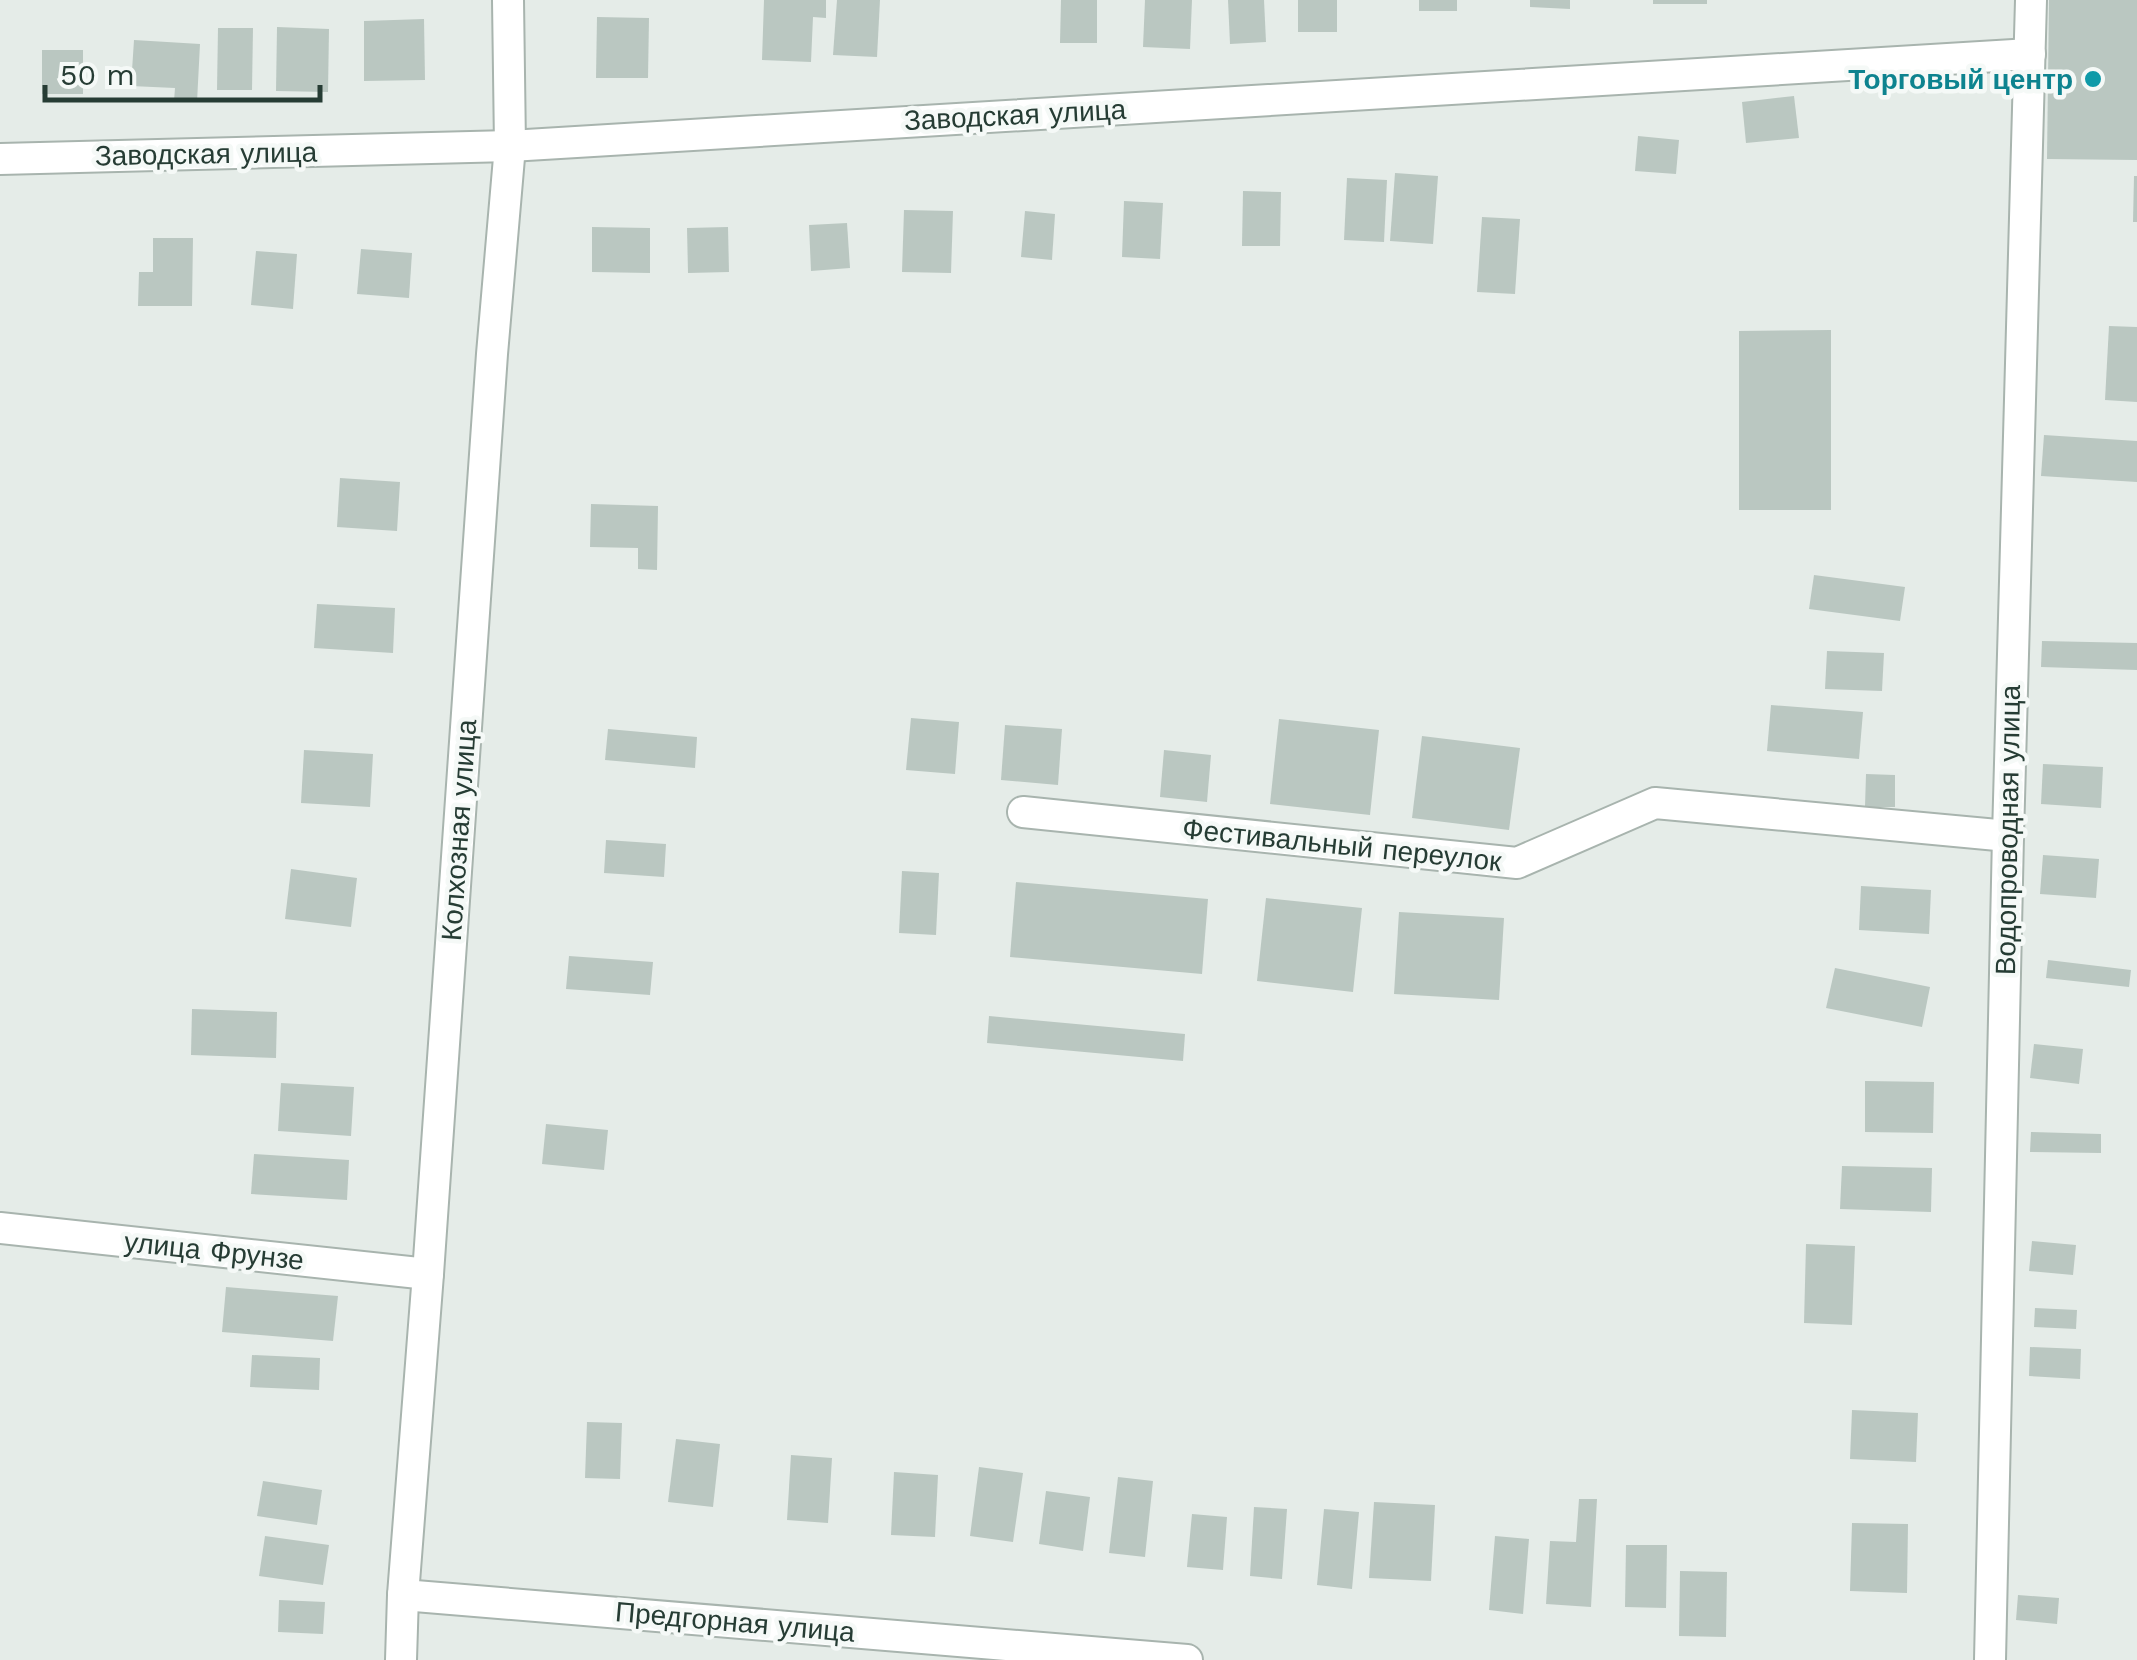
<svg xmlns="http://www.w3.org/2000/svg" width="2137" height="1660" font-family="'Work Sans',sans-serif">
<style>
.building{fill:#bac7c1}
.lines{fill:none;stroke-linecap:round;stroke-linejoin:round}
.minor-casing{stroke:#a8b4ae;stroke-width:34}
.minor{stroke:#fff;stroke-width:30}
.culture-dot{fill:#0f9aa8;stroke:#f5f9f7;stroke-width:4}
.labels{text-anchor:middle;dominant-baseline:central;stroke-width:9;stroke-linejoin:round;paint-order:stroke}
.culture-label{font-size:28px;font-weight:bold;fill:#0d838f;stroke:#f5f9f7;text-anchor:end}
.street-label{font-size:28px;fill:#263c34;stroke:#f5f9f7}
</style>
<rect width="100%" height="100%" fill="#e5ece8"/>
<g class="building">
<polygon points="764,0 826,0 826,18 813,17 811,62 762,60"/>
<polygon points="837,0 880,0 877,57 833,55"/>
<polygon points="1061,0 1097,0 1097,43 1060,43"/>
<polygon points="1145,0 1192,0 1190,49 1143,47"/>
<polygon points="1228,0 1264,0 1266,42 1230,44"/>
<rect x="1298" y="0" width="39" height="32"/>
<rect x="1419" y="0" width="38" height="11"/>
<polygon points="1530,0 1570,0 1570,9 1530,7"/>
<rect x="1653" y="0" width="54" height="4"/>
<polygon points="2049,0 2137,0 2137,160 2047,159"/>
<polygon points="597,17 649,18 648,78 596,78"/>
<polygon points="424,19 425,80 364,81 364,21"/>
<polygon points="277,27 329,29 328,92 276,91"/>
<polygon points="218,28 253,28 252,90 217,90"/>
<polygon points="134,40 200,44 197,102 174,101 175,88 131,86"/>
<rect x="42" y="50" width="41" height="44"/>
<polygon points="1794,96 1799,138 1746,143 1742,102"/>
<polygon points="1638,136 1679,140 1676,174 1635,171"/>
<polygon points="1395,173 1438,176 1433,244 1390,241"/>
<polygon points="2134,176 2137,176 2137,222 2133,222"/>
<polygon points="1347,178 1387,180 1384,242 1344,240"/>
<polygon points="1243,191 1281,192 1280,246 1242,246"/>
<polygon points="1124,201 1163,203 1160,259 1122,257"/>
<polygon points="904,210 953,211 951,273 902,272"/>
<polygon points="1025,211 1055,214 1052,260 1021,257"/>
<polygon points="1482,217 1520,219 1515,294 1477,292"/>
<polygon points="847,223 850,268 811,271 809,225"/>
<polygon points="592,227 650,228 650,273 592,272"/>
<polygon points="728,227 729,272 688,273 687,228"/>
<polygon points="153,238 193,238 192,306 138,306 139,272 153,272"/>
<polygon points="361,249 412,253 409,298 357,294"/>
<polygon points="256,251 297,254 293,309 251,305"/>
<polygon points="2109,326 2137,327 2137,402 2105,400"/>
<polygon points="1831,330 1831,510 1739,510 1739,331"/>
<polygon points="2044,435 2137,441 2137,482 2041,476"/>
<polygon points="340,478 400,482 397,531 337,527"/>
<polygon points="591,504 658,506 657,570 638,569 638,548 590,547"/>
<polygon points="1814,575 1905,587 1900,621 1809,609"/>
<polygon points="317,604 395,608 393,653 314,648"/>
<polygon points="2042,641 2137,643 2137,670 2041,667"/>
<polygon points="1827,651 1884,653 1882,691 1825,689"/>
<polygon points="1771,705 1863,712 1859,759 1767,751"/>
<polygon points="911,718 959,722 955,774 906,770"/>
<polygon points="1279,719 1379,730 1370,815 1270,804"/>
<polygon points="1005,725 1062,729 1058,785 1001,780"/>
<polygon points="608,729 697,737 695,768 605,760"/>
<polygon points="1422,736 1520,748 1509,830 1412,818"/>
<polygon points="304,750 373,754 370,807 301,803"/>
<polygon points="1164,750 1211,755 1207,802 1160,797"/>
<polygon points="2043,764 2103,767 2101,808 2041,804"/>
<polygon points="1866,774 1895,775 1895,807 1865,807"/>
<polygon points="606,840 666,844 664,877 604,873"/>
<polygon points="2043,855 2099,859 2096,898 2040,894"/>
<polygon points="291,869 357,878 351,927 285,919"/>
<polygon points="902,871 939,873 936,935 899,933"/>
<polygon points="1016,882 1208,899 1202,974 1010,957"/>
<polygon points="1861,886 1931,890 1929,934 1859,930"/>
<polygon points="1266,898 1362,908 1353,992 1257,981"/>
<polygon points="1399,912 1504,918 1499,1000 1394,994"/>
<polygon points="569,956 653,962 650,995 566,989"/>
<polygon points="2048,960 2131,970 2129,987 2046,978"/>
<polygon points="1835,968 1930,987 1922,1027 1826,1008"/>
<polygon points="192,1009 277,1012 276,1058 191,1055"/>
<polygon points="989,1016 1185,1034 1183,1061 987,1043"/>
<polygon points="2034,1044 2083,1049 2079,1084 2030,1078"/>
<polygon points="1865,1081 1934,1082 1933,1133 1865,1132"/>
<polygon points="281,1083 354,1087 351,1136 278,1131"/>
<polygon points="546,1124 608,1130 604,1170 542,1164"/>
<polygon points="2031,1132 2101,1134 2101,1153 2030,1152"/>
<polygon points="254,1154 349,1160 347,1200 251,1194"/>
<polygon points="1842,1166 1932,1168 1931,1212 1840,1209"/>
<polygon points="2032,1241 2076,1245 2073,1275 2029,1271"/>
<polygon points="1806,1244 1855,1246 1852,1325 1804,1323"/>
<polygon points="226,1287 338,1296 333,1341 222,1332"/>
<polygon points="2035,1308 2077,1310 2076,1329 2034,1327"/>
<polygon points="2030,1347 2081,1349 2080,1379 2029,1376"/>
<polygon points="252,1355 320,1358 319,1390 250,1387"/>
<polygon points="1852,1410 1918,1413 1916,1462 1850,1459"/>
<polygon points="587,1422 622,1423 620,1479 585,1478"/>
<polygon points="676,1439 720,1444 713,1507 668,1502"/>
<polygon points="791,1455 832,1458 828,1523 787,1520"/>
<polygon points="979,1467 1023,1473 1013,1542 970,1536"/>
<polygon points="894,1472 938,1475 935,1537 891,1535"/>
<polygon points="1118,1477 1153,1481 1145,1557 1109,1553"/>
<polygon points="263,1481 322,1490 317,1525 257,1516"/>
<polygon points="1046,1491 1090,1497 1083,1551 1039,1544"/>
<polygon points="1579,1499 1597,1499 1591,1607 1546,1604 1550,1541 1576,1542"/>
<polygon points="1374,1502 1435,1505 1431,1581 1369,1578"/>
<polygon points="1254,1507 1287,1509 1282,1579 1250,1576"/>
<polygon points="1324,1509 1359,1512 1352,1589 1317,1585"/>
<polygon points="1192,1514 1227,1517 1223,1570 1187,1567"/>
<polygon points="1852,1523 1908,1524 1907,1593 1850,1591"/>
<polygon points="265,1536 329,1545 323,1585 259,1576"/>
<polygon points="1495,1536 1529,1539 1523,1614 1489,1610"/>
<polygon points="1626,1545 1667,1545 1666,1608 1625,1607"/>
<polygon points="1680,1571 1727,1572 1726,1637 1679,1636"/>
<polygon points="2018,1595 2059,1598 2057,1624 2016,1620"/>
<polygon points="279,1600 325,1602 323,1634 278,1632"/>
</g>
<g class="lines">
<defs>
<g id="minor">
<polyline points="0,159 510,146 2030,54"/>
<polyline points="1023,812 1517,863 1655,803 2008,836"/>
<polyline points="0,1228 428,1274"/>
<polyline points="403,1595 1187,1660"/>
<polyline points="401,1660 403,1595 428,1274 492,354 510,146 508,0"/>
<polyline points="1990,1660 2008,836 2031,0"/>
</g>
</defs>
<use href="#minor" class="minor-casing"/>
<use href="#minor" class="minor"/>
</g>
<circle class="culture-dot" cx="2093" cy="79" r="10"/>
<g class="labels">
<g class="culture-label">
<text x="2073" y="79">Торговый центр</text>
</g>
<g class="street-label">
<text transform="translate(1015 115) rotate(-3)">Заводская улица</text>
<text transform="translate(206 154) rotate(-1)">Заводская улица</text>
<text transform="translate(459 830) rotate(-86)">Колхозная улица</text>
<text transform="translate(2008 830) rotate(-89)">Водопроводная улица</text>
<text transform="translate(1342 845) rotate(6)">Фестивальный переулок</text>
<text transform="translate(214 1251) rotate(6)">улица Фрунзе</text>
<text transform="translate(735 1622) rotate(5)">Предгорная улица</text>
</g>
</g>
<path d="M45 85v15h275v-15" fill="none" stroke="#263c34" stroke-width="5"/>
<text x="60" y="85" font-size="30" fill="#263c34" stroke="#f5f9f7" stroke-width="8" paint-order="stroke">50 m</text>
</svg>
